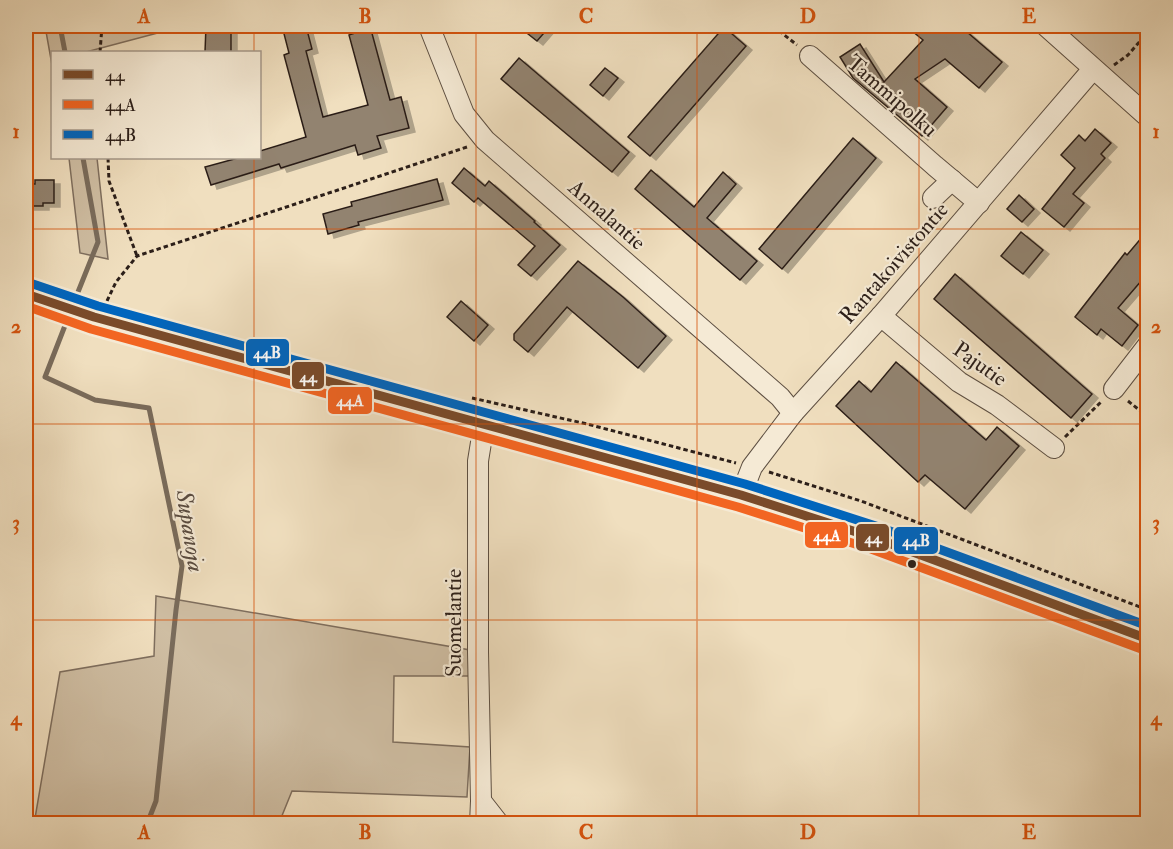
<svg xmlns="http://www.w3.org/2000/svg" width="1173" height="849" font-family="'IM FELL Double Pica',serif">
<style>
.green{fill:#cfbea3;stroke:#7e6e5e;stroke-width:1.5}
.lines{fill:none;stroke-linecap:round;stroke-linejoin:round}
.stream{stroke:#796b5b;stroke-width:5}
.building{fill:#92836f;stroke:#2c1f19;stroke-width:1.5;filter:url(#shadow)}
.minor-casing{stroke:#5d4f42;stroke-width:22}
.major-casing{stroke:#2c1f19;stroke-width:27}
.path{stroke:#2c1f19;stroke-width:3;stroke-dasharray:4.5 3;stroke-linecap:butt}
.minor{stroke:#f5ead5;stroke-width:20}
.major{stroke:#f0dfbf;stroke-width:24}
.bus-1-casing{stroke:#f5ead5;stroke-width:14}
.bus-2-casing{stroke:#f5ead5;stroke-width:14}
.bus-3-casing{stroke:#f5ead5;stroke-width:14}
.bus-1{stroke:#7a4b2a;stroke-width:9}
.bus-2{stroke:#f26522;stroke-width:9}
.bus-3{stroke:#0065bd;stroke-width:9}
.grid{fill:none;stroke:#d5530d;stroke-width:1.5;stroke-opacity:0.55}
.bus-dot{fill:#2c1f19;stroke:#f5ead5;stroke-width:2}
.labels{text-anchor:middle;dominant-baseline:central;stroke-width:4.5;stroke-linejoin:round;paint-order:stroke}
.street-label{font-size:22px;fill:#2c1f19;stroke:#f5ead5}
.water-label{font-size:24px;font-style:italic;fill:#594b40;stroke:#f5ead5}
.line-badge{stroke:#f5ead5;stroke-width:2}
.badge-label{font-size:16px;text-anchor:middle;font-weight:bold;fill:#fff}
.neatline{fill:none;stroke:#d5530d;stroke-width:2}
.grid-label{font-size:20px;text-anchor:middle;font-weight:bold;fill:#d5530d}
</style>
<defs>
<filter id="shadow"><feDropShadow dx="6" dy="4" stdDeviation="0" flood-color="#0004"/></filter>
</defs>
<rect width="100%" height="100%" fill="#f0dfbf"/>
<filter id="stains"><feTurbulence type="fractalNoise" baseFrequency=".00333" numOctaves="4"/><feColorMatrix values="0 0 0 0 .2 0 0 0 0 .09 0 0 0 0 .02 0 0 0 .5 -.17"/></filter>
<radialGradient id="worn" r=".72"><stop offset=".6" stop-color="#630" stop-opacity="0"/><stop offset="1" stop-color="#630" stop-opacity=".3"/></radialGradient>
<g class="green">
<polygon points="45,26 184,26 86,52 52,52 52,65"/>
<polygon points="1046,26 1147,26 1147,117"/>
<polygon points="69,158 97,158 108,259 80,253"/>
<polygon points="156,596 470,650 472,676 394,676 393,742 470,747 467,797 292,791 279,823 34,824 60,672 154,656"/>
</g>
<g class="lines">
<g class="stream">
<polyline points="60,26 65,52"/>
<polyline points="78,292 98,242 83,158"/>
<polyline points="66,323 45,377 95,400 149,408 182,566 176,610 156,801 147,824"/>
</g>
</g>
<g class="building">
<polygon points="206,26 231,26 231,52 205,52"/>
<polygon points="282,26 306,26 312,49 306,51 323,117 368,105 349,35 355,33 353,26 370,26 390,100 401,97 409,128 377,136 381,148 358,155 355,145 281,168 279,164 211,185 205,167 238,158 260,158 260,151 306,137 284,55 289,53"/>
<polygon points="518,26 550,26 537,41"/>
<polygon points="906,26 960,26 1002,62 979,88 945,59 915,79 947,107 922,136 853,78 840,57 860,44 884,82 923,40"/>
<polygon points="724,27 746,46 650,156 628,137"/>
<polygon points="519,58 629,152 612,172 501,79"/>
<polygon points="605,68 618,78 603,96 590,85"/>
<polygon points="1095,129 1111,143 1101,154 1105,158 1073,194 1084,203 1064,227 1042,209 1075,168 1061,155 1079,135 1085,141"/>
<polygon points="853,138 876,158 782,269 759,249"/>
<polygon points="464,168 485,186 489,181 535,221 534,222 560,245 531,276 518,265 535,246 478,198 474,202 452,183"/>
<polygon points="651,170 694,207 723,172 736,184 707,218 757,261 740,280 635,189"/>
<polygon points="437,179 443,200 358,222 359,225 328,234 323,214 352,206 351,202"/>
<polygon points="35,180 54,180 54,203 43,203 43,206 26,206 26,184 35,184"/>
<polygon points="1019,195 1034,209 1022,222 1007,209"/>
<polygon points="1148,230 1148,273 1118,308 1138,325 1122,346 1101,329 1097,335 1075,317 1125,253 1127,255"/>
<polygon points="1021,232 1043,250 1023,274 1001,256"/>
<polygon points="578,261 623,297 666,336 638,368 567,307 528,352 514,340 514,334"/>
<polygon points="955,274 1092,394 1071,418 934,299"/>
<polygon points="461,301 488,325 474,341 447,317"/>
<polygon points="896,362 986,440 997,427 1019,446 965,509 925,475 918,482 836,406 859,381 871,392"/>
</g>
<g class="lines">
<defs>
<g id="minor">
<polyline points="429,26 464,114 485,140 780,397 793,413"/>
<polyline points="1046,26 1148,117"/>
<polyline points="810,56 935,166 979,203"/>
<polyline points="933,198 952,180"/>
<polyline points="881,316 959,382 997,405 1054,448"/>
<polyline points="1114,389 1148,345"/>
<polyline points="741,495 752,467 793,413 881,316 1093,69"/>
<polyline points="481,801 499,824"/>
<polyline points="480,824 481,801 478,652 478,461 484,424"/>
</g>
<polyline id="major" points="26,294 94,317 741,495 875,538 1148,639"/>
</defs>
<use href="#minor" class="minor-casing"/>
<use href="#major" class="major-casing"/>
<g class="path">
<polyline points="773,26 797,45"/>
<polyline points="100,52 102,26"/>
<polyline points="1114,65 1128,55 1148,32"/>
<polyline points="108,158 109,181 137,256"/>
<polyline points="107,301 116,282 137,256 338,190 467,147"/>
<polyline points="472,398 587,424 736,463"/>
<polyline points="1128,401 1148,417"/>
<polyline points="1065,437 1101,402"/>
<polyline points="769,472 861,501 1148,610"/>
</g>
<use href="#minor" class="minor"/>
<use href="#major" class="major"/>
<defs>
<polyline id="bus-1" points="26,294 94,317 741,495 875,538 1148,639"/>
<polyline id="bus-2" points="26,306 91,329 738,507 871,549 1144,650"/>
<polyline id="bus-3" points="30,283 98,306 745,484 879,527 1148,626"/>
</defs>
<use href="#bus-1" class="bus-1-casing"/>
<use href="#bus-2" class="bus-2-casing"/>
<use href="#bus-3" class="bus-3-casing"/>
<use href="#bus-1" class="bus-1"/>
<use href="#bus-2" class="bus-2"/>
<use href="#bus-3" class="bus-3"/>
</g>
<path class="grid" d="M254 26V52M476 26V824M697 26V824M919 26V824M254 158V824M26 229H1148M26 424H1148M26 620H1148"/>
<circle class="bus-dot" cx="912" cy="564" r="5"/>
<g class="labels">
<g class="street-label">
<text transform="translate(892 96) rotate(41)">Tammipolku</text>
<text transform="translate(607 215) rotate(41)">Annalantie</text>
<text transform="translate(894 263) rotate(-49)">Rantakoivistontie</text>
<text transform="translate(980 364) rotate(35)">Pajutie</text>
<text transform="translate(454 623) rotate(-90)">Suomelantie</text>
</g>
<g class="water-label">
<text transform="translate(190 531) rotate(81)">Supanoja</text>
</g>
</g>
<g class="line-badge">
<rect x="245" y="338" width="45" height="29" rx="6" fill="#0065bd"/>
<rect x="291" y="361" width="34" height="29" rx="6" fill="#7a4b2a"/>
<rect x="327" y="386" width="46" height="29" rx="6" fill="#f26522"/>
<rect x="804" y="521" width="45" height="28" rx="6" fill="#f26522"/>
<rect x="855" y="523" width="35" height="29" rx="6" fill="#7a4b2a"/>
<rect x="893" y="526" width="46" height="29" rx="6" fill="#0065bd"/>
</g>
<g class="badge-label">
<text x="267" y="358">44B</text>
<text x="308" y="382">44</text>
<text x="350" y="406">44A</text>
<text x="827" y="541">44A</text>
<text x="873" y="543">44</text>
<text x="916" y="546">44B</text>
</g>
<rect width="1173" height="849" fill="none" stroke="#f0dfbf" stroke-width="66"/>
<rect x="51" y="51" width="210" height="108" fill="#f5ead5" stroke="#a5998a" stroke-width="1.5"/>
<rect x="63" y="70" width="30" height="9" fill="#7a4b2a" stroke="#a5998a" stroke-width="1.5"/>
<text x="105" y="81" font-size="18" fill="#2c1f19">44</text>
<rect x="63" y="100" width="30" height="9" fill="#f26522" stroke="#a5998a" stroke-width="1.5"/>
<text x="105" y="111" font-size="18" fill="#2c1f19">44A</text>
<rect x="63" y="130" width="30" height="9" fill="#0065bd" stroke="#a5998a" stroke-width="1.5"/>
<text x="105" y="141" font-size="18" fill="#2c1f19">44B</text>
<rect x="33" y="33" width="1107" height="783" class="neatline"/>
<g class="grid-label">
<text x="144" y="23">A</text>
<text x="365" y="23">B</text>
<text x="586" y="23">C</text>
<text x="808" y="23">D</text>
<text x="1029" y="23">E</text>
<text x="16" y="138">1</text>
<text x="1156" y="138">1</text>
<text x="16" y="333">2</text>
<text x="1156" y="333">2</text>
<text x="16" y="529">3</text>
<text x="1156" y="529">3</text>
<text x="16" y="725">4</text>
<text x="1156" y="725">4</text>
<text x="144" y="839">A</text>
<text x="365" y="839">B</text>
<text x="586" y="839">C</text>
<text x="808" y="839">D</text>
<text x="1029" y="839">E</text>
</g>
<rect width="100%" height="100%" filter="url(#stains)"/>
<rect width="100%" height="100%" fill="url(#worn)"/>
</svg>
